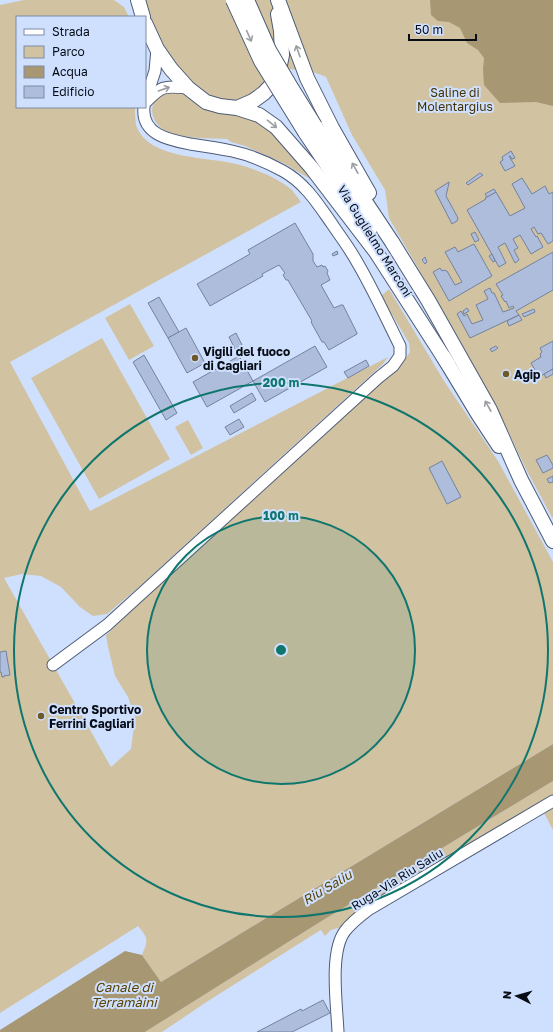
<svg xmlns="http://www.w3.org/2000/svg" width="553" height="1032" font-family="'Golos Text',sans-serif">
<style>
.green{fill:#d1c2a1}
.water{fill:#a79773}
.building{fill:#adbddb;stroke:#73829e}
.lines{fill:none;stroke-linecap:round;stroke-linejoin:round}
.minor-casing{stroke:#4e5c77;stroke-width:13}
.major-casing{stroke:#4e5c77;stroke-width:16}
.minor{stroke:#fff;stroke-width:11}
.major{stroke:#fff;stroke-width:14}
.major-bridge-casing{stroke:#4e5c77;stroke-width:16;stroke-linecap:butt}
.major-bridge{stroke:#fff;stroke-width:14}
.oneway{stroke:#9c9ea2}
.ring{fill:none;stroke:#0f766e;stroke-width:2}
.poi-dot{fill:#6d5827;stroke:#cfe0ff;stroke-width:1.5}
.labels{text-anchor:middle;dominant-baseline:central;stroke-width:4;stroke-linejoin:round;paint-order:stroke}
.park-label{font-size:12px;fill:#433101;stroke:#cfe0ff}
.street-label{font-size:12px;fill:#070c16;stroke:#cfe0ff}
.poi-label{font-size:12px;font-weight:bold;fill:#070c16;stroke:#cfe0ff;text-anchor:start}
.water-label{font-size:13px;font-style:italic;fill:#5a4300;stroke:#cfe0ff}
.centre{fill:#0f766e;stroke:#cfe0ff;stroke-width:2}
.ring-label{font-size:12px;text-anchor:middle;font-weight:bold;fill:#0f766e;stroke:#cfe0ff;stroke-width:4;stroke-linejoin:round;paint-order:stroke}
</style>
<rect width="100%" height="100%" fill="#cfe0ff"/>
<g class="green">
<path d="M24 0H114L124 7 129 17H17V107H135C135 113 135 119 136 125 148 161 210 156 240 165 258 170 278 178 292 190 295 194 298 198 301 202L10 362 90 511 388 357 383 364 140 586 107 614 93 616 80 607 61 587 41 576 22 574 4 578 111 767 131 749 135 717 128 697 115 676 108 647 106 635 185 561 403 363 410 352 409 343 381 296 389 289 444 381 498 461 553 562V744L161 982 142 955C148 940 149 939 138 926L0 1013V5Z"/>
<path d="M144 0H553V519L527 471 500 415 467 353 389 218 385 190 352 135 326 77C309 69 290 69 271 68 270 73 268 78 266 82 262 89 247 96 240 99 196 112 153 35 144 0Z"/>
<path d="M175 91 183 94 198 105 244 115 268 127 312 180 285 164 245 146 231 142 227 139C209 138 188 139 171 133 152 128 144 104 163 93 166 91 171 92 175 91Z"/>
<polygon points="130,304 154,346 129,360 105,318"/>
<polygon points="102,338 170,459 99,499 31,378"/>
<polygon points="188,420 203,448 191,455 175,427"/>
<polygon points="553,781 553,795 483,837 389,891 369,905 341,927 331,930 325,936 321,930 316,933 208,1001 162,1032 145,1032 320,922"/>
<polygon points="553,805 553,830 543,811"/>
</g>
<g class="water">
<polygon points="430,0 553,0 553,106 536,102 500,103 484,85 483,69 484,58 478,50 467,43 460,28 449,22 438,21 431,15"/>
<polygon points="553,744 553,781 320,922 145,1032 0,1032 0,1030 125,951 142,955 161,982"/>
</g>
<g class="building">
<polygon points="511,151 515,158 512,159 510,156 509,156 515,166 505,171 500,162 503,160 502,157"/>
<polygon points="480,173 483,175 468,185 466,183"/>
<polygon points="522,178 532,194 545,186 549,194 553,192 553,241 548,244 541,233 538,234 534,227 531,229 536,237 537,236 543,247 531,254 520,235 513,239 518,248 514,250 519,260 515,263 505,243 498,247 506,263 499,267 467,210 486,199 485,198 496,192 510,216 525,208 512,184"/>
<polygon points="449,182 449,183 446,196 458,218 457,221 452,224 435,191"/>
<polygon points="494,189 496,192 487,197 485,194"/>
<polygon points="295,223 313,254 313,261 317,267 322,265 323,267 325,266 328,271 327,273 330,280 321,285 334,308 341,305 343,305 357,333 357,334 329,350 324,342 322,342 311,322 312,321 289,282 288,280 286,280 283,275 285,273 279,265 262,274 263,276 210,306 197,284 250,254 248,250"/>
<polygon points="475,232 479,240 475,242 471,234"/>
<polygon points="474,244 492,276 449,301 433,272 440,268 442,271 445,270 446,271 447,271 455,285 462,282 445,252 455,247 458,252"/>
<polygon points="337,251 338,254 333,256 332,254"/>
<polygon points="553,252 553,290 516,311 519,315 470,338 457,314 461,311 464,316 467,314 472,324 483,320 476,305 488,299 484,291 490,288 492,293 494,293 503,312 514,308 513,306 509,308 506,301 505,302 501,296 503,295 496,284"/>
<polygon points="492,254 495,261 493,262 489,256"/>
<polygon points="425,257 427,262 425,264 422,260"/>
<polygon points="159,297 179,332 168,338 148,303"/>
<polygon points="467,308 469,311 464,314 463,311"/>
<polygon points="534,309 535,312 524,317 522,314"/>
<polygon points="519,315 522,320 509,326 507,321"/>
<polygon points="186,328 205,363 187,373 168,338"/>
<polygon points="236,333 242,345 235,349 229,337"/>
<polygon points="553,341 553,369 539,377 531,363 541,357 540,354 542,352 540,348"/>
<polygon points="315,346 327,367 265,402 253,381"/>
<polygon points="496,346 498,348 492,352 490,349"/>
<polygon points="144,355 177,413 166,420 133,362"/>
<polygon points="239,356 253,381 207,407 193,382"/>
<polygon points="366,360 369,366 348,378 344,372"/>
<polygon points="553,369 553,374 546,378 544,374"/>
<polygon points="252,393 256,400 234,413 230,406"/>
<polygon points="239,419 244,427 230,435 225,427"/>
<polygon points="547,455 553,465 553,468 543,473 536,460"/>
<polygon points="442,461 461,497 447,504 429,468"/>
<polygon points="553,476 553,482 549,483 547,479"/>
<polygon points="6,651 10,675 4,676 4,677 2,677 1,672 0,672 0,652"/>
<polygon points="323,1000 330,1013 292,1032 257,1032 301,1009 302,1011"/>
</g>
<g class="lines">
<defs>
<g id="minor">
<polyline points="145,101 155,71 157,49"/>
<path d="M145 103C162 85 164 86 188 88"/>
<path d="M53 665 107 625 378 378 393 366 400 356V346C386 318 373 289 357 262 350 249 340 236 332 224 318 204 305 183 283 171 267 162 250 155 232 151 218 148 204 146 190 144 170 140 141 135 144 107"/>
<path d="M338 1032C337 1006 329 952 345 931 351 923 360 916 368 910L553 801"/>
</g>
<g id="major">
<polyline points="138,0 143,17"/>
<polyline points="278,0 307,78 332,128 369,193"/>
<polyline points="145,23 157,49 171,69 188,88 206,102 220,106 237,108 259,115 276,127 311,167 376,252 448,364"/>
<polyline points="237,108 253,101 264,93 277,79 282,55 281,31 278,14"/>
<polyline points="315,126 392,242 428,300 490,410 521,480 553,541"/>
<polyline points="305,132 370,229"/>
<polyline points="443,356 478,414 499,446"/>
</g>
</defs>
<use href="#minor" class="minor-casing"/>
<use href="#major" class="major-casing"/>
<use href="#minor" class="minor"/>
<use href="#major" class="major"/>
<defs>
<g id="major-bridge">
<polyline points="233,0 261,61 305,132"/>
<polyline points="247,0 269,50 292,89 315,126"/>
</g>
</defs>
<use href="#major-bridge" class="major-bridge-casing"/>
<use href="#major-bridge" class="major-bridge"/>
</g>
<defs><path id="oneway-shaft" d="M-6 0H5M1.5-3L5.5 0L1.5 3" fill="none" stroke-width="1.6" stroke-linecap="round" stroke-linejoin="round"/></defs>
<g class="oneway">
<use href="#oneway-shaft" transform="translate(249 36) rotate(66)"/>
<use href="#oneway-shaft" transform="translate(298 51) rotate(-109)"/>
<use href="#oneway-shaft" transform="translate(164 89) rotate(-19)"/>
<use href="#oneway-shaft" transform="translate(272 124) rotate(39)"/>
<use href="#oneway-shaft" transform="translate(355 168) rotate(-119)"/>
<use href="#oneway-shaft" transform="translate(488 406) rotate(-119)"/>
</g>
<circle cx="281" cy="650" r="134" fill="#0f766e" fill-opacity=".12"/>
<g class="ring">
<circle cx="281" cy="650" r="134"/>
<circle cx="281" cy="650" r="267"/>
</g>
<g class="poi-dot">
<circle cx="195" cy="358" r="4"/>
<circle cx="506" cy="374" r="4"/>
<circle cx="41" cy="716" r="4"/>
</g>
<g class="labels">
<g class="park-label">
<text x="455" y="92">Saline di<tspan x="455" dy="14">Molentargius</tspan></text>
</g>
<g class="street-label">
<text transform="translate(375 241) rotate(58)">Via Guglielmo Marconi</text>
<text transform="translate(397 879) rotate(-32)">Ruga-Via Riu Saliu</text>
</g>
<g class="poi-label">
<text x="203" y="351">Vigili del fuoco<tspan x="203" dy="14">di Cagliari</tspan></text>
<text x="514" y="374">Agip</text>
<text x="49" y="709">Centro Sportivo<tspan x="49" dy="14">Ferrini Cagliari</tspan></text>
</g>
<g class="water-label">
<text transform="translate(327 887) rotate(-31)">Riu Saliu</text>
<text x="124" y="987">Canale di<tspan x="124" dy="15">Terramàini</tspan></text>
</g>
</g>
<circle cx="281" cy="650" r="6" class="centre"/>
<g class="ring-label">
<text x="281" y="387">200 m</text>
<text x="281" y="520">100 m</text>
</g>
<rect x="16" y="16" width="130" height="92" fill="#cfe0ff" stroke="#7f8ba2"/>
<rect x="24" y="29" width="20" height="6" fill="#ffffff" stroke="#7f8ba2"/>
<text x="52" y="36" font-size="12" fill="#070c16">Strada</text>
<rect x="24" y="46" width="20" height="12" fill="#d1c2a1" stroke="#7f8ba2"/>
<text x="52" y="56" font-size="12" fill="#070c16">Parco</text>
<rect x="24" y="66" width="20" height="12" fill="#a79773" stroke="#7f8ba2"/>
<text x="52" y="76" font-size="12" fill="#070c16">Acqua</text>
<rect x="24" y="86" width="20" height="12" fill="#adbddb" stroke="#7f8ba2"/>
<text x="52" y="96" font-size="12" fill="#070c16">Edificio</text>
<g transform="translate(517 996) rotate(276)" stroke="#cfe0ff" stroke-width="3" paint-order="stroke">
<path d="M0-3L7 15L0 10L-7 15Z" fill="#070c16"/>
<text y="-6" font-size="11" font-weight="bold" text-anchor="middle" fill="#070c16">N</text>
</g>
<path d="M409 34v6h67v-6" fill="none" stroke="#070c16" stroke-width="2"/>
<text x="415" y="34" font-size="12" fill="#070c16" stroke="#cfe0ff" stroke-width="3" paint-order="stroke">50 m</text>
</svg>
